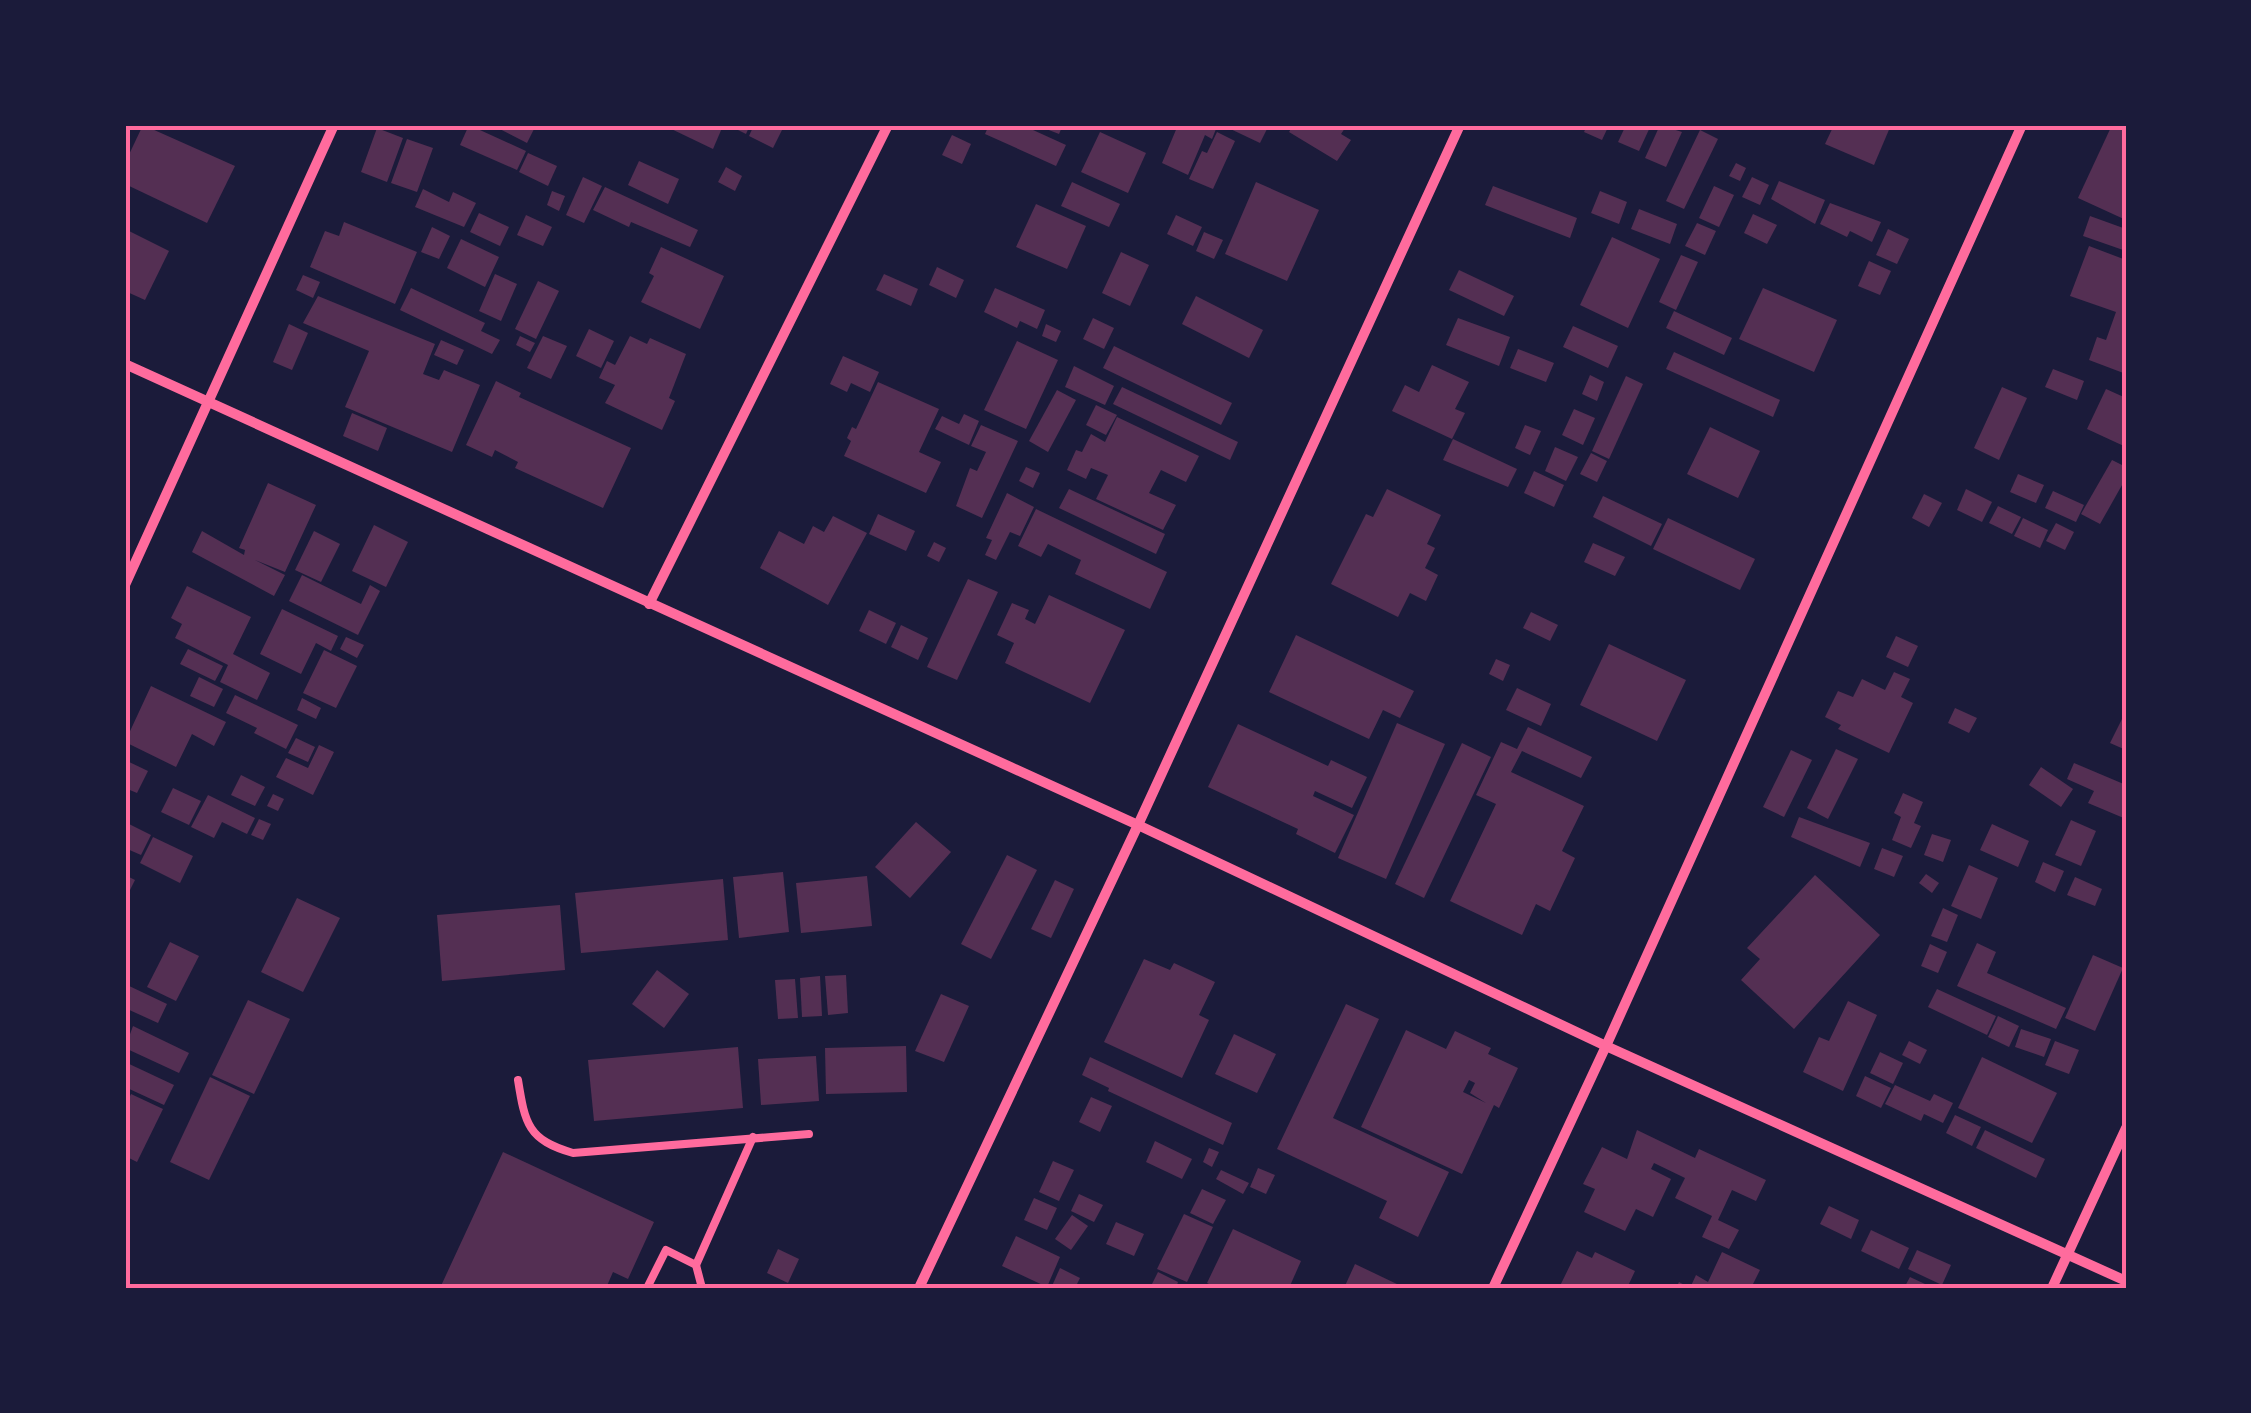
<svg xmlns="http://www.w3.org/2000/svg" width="2251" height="1413" font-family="'Source Sans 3',sans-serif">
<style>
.building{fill:#542f53;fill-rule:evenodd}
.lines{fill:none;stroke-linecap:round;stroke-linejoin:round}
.service{stroke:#ff6b9d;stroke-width:8}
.minor{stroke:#ff6b9d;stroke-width:10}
.neatline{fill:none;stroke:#ff6b9d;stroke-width:4}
</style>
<rect width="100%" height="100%" fill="#1b1b3a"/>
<g class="building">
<polygon points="143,125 235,166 207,223 125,184 125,163"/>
<polygon points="469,125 526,151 517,170 460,145"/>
<polygon points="492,125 536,125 527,143"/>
<polygon points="663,125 715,125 722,128 713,149"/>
<polygon points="728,125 750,125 746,134"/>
<polygon points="754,125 772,125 782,130 773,148 749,136"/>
<polygon points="989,125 1022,125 1066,145 1056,166 985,134"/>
<polygon points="1036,125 1063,125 1059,134"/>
<polygon points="1178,125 1207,125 1216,129 1212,139 1205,135 1188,175 1162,163"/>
<polygon points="1222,125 1269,125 1260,143"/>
<polygon points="1293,125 1347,125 1341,134 1351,140 1337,161 1289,132"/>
<polygon points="1587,125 1609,125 1602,140 1584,132"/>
<polygon points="1626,125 1651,125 1639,151 1618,142"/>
<polygon points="1660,125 1682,132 1666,167 1645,158"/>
<polygon points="1834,125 1891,125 1874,165 1825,144"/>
<polygon points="2112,125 2126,131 2126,220 2078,198"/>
<polygon points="377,128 403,138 387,182 361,172"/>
<polygon points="1700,130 1718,139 1684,209 1666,201"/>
<polygon points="1100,132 1146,153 1128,193 1081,172"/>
<polygon points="1217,132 1235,141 1213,189 1189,179 1202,151 1207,153"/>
<polygon points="952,135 971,144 962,164 942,155"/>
<polygon points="407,139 433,148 417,192 391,183"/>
<polygon points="528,153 557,166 548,186 519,172"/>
<polygon points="639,161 679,179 668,204 628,185"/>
<polygon points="1736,163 1746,168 1740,181 1729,176"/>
<polygon points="726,167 742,176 735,191 718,182"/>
<polygon points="583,177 602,186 584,223 566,215"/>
<polygon points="1752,177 1769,185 1760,205 1742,197"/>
<polygon points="1779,181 1825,200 1815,224 1771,199"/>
<polygon points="1072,182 1120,204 1109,227 1061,206"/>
<polygon points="1256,182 1319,210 1287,281 1225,254"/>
<polygon points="1493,186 1577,218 1570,238 1485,205"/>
<polygon points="1714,186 1734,195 1719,227 1699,218"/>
<polygon points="605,187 698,230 690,247 631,222 629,227 593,210"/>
<polygon points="423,189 449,202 453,192 476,203 464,227 415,207"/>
<polygon points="552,191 565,196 559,211 547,205"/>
<polygon points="1600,191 1627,202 1619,224 1591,213"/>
<polygon points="1830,203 1881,222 1872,242 1850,231 1847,237 1820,224"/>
<polygon points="1036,204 1086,226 1067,269 1016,247"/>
<polygon points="1639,209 1677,224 1670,244 1631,229"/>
<polygon points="479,213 509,227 500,246 470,232"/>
<polygon points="1753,214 1777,225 1767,244 1744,233"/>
<polygon points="526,215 552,227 543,246 517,235"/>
<polygon points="1176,215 1202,227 1193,246 1167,234"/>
<polygon points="2090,216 2126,229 2126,251 2083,236"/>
<polygon points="344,222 417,252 395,304 310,267 325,231 339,236"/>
<polygon points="1697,223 1716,231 1705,255 1685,246"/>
<polygon points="432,227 450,236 439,259 421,252"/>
<polygon points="125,229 169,251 145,300 125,291"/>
<polygon points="1888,229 1909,239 1897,264 1876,255"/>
<polygon points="1204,232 1223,240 1214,259 1196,251"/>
<polygon points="1612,237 1660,259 1628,328 1580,305"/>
<polygon points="461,239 499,257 485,287 447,268"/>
<polygon points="2089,246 2126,260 2126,374 2089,360 2097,337 2106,340 2116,312 2070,296"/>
<polygon points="661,247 724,276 700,329 641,302 654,276 649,273"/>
<polygon points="1121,252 1149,265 1130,306 1102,293"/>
<polygon points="1681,255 1698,262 1676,310 1659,302"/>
<polygon points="1869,261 1891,271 1880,295 1858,286"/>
<polygon points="937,267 964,280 956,298 929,285"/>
<polygon points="1459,270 1514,296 1504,316 1449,290"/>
<polygon points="495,274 517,284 501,321 479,311"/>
<polygon points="884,274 918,289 911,306 876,290"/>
<polygon points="303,275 320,282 313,298 296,290"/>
<polygon points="538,281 559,291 536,339 515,329"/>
<polygon points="411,288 485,323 481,331 500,340 492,354 400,310"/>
<polygon points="995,288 1045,310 1037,329 1020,321 1017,328 984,312"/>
<polygon points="1763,288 1837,320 1814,372 1739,339"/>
<polygon points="318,296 435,344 423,374 439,380 444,370 480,385 452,452 345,407 369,351 303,323"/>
<polygon points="1196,296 1263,330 1249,358 1182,324"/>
<polygon points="1674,311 1732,338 1724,355 1666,328"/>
<polygon points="1093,318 1114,328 1104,349 1083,339"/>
<polygon points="1458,318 1510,337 1499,366 1446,345"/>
<polygon points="289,324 308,333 292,370 273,362"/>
<polygon points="1046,324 1061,331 1056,342 1042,336"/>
<polygon points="1573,326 1618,346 1608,368 1563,347"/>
<polygon points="589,329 614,341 601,368 576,356"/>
<polygon points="520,336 535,343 530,352 516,345"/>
<polygon points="543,336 567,346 551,379 527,368"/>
<polygon points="630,336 647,344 650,338 686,354 669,398 675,401 662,430 605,403 615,385 599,378 607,361 615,365"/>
<polygon points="441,340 464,350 457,365 434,355"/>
<polygon points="1017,341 1058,360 1026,429 984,410"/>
<polygon points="1114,346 1232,403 1221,425 1103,368"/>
<polygon points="1518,349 1554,363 1546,382 1510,368"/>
<polygon points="1674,352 1780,400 1773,417 1666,369"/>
<polygon points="843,356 879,372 870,392 851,383 847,392 830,384"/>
<polygon points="1432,365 1469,382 1455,409 1465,413 1452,439 1392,411 1405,385 1419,392"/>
<polygon points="1074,366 1114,386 1105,405 1065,387"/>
<polygon points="2053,369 2084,381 2077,400 2045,387"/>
<polygon points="1590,375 1604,382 1597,401 1582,394"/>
<polygon points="1626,376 1643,384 1609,459 1592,451"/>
<polygon points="496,381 521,393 519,397 631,448 603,508 515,468 518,462 495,450 492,457 466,445"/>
<polygon points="878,382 939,409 919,452 941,462 926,493 844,456 851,441 847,438 852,427 856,429"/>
<polygon points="1122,387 1238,442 1230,460 1113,404"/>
<polygon points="2002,387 2027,398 1999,460 1974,448"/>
<polygon points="2106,389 2126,398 2126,447 2087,429"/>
<polygon points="1057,390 1076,400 1048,452 1029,441"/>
<polygon points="1096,405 1117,415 1106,435 1086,425"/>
<polygon points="1574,409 1595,418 1583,445 1562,435"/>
<polygon points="352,413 387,428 378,451 343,436"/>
<polygon points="964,414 979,421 969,445 935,429 942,416 959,424"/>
<polygon points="1117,417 1199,456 1186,482 1161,470 1149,493 1176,505 1163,530 1096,499 1108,475 1091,468 1086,479 1067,470 1076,450 1082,452 1091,434 1105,442"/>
<polygon points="981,425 1018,441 982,518 956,506 970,468 977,471 986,452 971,446"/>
<polygon points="1525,425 1541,431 1530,455 1515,448"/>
<polygon points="1710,427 1760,451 1738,498 1687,474"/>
<polygon points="1453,439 1517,469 1508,487 1443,460"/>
<polygon points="1555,447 1578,457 1566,481 1545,471"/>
<polygon points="1591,453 1607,461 1597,482 1580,474"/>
<polygon points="2112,460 2126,467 2126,478 2100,524 2081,514"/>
<polygon points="1026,467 1040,473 1033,488 1019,481"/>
<polygon points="1534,471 1564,485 1554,507 1524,493"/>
<polygon points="2018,474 2044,485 2036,503 2010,492"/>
<polygon points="268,483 316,505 285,572 255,560 285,575 274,596 192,552 202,531 244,555 245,550 239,548"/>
<polygon points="1069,489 1165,534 1156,554 1059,508"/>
<polygon points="1387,489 1441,515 1427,544 1435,548 1425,568 1438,575 1426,601 1410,593 1398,617 1331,584 1366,514 1373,517"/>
<polygon points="1966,489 1992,502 1982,522 1957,510"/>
<polygon points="2053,491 2084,505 2076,522 2045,508"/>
<polygon points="1007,493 1034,507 1020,536 1010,532 996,560 985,555 992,540 986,538"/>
<polygon points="1924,494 1942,503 1929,527 1912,518"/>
<polygon points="1603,496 1662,524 1651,546 1593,517"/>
<polygon points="1998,506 2021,517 2012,534 1989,523"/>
<polygon points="1036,509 1167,572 1150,609 1075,574 1081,560 1048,544 1041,557 1018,546"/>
<polygon points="878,514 915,531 906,551 869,534"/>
<polygon points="833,516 867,533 828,605 760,568 779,531 804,544 813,526 824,532"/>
<polygon points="1668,518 1755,559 1740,590 1653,549"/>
<polygon points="2023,518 2048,530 2040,548 2014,536"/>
<polygon points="2056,523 2074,532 2065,550 2046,541"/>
<polygon points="374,525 408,542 386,587 352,571"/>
<polygon points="314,531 340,544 321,582 295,570"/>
<polygon points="934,542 946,548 939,562 927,556"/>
<polygon points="1593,543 1625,557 1615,576 1584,562"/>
<polygon points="302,575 361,604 370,585 380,591 358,635 289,601"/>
<polygon points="968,579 998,592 957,680 927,667"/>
<polygon points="187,586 251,617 233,654 270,673 257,700 220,682 228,665 175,638 182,624 171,618"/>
<polygon points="1049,595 1125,630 1090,703 1005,663 1014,643 997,635 1012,603 1029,610 1025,619 1035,624"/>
<polygon points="282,609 338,636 331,651 316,643 301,674 260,654"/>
<polygon points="869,610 896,623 886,644 859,631"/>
<polygon points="1531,612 1558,625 1550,641 1523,628"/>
<polygon points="901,625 928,638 918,660 891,647"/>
<polygon points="1296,635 1414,691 1400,718 1383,710 1369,739 1269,692"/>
<polygon points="1896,636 1918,646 1908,667 1886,657"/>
<polygon points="346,637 364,645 357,658 340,649"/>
<polygon points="1609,644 1686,680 1657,741 1580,705"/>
<polygon points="188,649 223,666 215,681 180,664"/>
<polygon points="324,650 357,666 336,708 303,693"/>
<polygon points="1496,659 1510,665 1503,681 1489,674"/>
<polygon points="1894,672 1910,679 1901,697 1913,703 1889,753 1838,729 1841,725 1825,717 1838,691 1853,697 1862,679 1885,690"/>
<polygon points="199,677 223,689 214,707 190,696"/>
<polygon points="151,686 226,722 214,746 192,734 176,767 125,742"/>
<polygon points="1517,688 1551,704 1541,726 1506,710"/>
<polygon points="235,695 298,725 286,749 254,733 257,728 226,713"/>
<polygon points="302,698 321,708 316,719 297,710"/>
<polygon points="1955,708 1977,718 1969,733 1948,723"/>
<polygon points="2126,711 2126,750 2110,743"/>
<polygon points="1397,723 1445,744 1386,879 1338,858"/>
<polygon points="1238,724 1328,766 1331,760 1367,777 1352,808 1315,791 1313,796 1354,815 1335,853 1296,834 1298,829 1208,787"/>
<polygon points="1528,727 1592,757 1581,778 1522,751 1511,772 1584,806 1562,851 1575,858 1550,911 1536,904 1522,935 1450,901 1496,804 1476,795 1501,742 1517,749"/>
<polygon points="296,738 315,747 308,762 288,753"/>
<polygon points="1462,743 1491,757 1424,898 1395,884"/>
<polygon points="319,745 334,752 313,795 276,777 286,758 308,768"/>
<polygon points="1836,749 1858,759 1828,819 1807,808"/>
<polygon points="1791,750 1812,760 1784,817 1763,807"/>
<polygon points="125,760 148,771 137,793 125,788"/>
<polygon points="2074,763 2126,785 2126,819 2088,803 2094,791 2067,779"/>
<polygon points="2041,767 2073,789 2061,807 2029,785"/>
<polygon points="241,775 265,787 255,806 231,795"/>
<polygon points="173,788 201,801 189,825 161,812"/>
<polygon points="1903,793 1923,802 1914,823 1921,826 1911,848 1892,840 1901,817 1894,813"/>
<polygon points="273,794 284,799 278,811 267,806"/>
<polygon points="208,795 255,818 247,834 222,822 214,838 191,827"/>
<polygon points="1799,817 1870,843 1860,867 1791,837"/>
<polygon points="259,819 271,824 263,840 251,835"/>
<polygon points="2071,820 2096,831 2081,866 2055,855"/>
<polygon points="916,822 951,852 910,898 875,867"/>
<polygon points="127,823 151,835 141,855 125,848"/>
<polygon points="1992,824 2029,841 2018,867 1980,850"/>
<polygon points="1932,834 1951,840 1943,862 1924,855"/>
<polygon points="153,837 193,856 180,883 140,863"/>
<polygon points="1882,848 1903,856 1894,877 1874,869"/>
<polygon points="1007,855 1037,870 991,959 961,944"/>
<polygon points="2043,862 2064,871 2055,892 2035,882"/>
<polygon points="1969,865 1998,878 1981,919 1951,906"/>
<polygon points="783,872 789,932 739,938 733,877"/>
<polygon points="1926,874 1939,883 1932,893 1919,883"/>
<polygon points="125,875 135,880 125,900"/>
<polygon points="1815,875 1880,935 1794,1029 1741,980 1760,959 1747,948"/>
<polygon points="867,876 872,926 801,933 796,883"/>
<polygon points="2075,877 2102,889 2095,906 2067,895"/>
<polygon points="723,879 728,940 581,953 575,893"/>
<polygon points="1055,880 1074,889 1051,938 1031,929"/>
<polygon points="297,898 340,918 303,992 261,972"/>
<polygon points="560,905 565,970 442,981 437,915"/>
<polygon points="1943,908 1958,915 1947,942 1931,936"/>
<polygon points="170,942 199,956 176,1001 147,987"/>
<polygon points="1977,943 1996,952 1987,973 2066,1008 2056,1029 1957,986"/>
<polygon points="1930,944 1947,952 1938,973 1921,966"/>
<polygon points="2093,955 2123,968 2095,1031 2065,1018"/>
<polygon points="1144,959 1170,970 1174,963 1215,982 1199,1015 1209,1020 1182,1078 1104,1042"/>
<polygon points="657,970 689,994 664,1028 632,1004"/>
<polygon points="846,975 848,1013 828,1015 825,976"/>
<polygon points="820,976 822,1016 802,1017 800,978"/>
<polygon points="795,979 798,1018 778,1019 775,980"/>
<polygon points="125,984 167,1004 158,1023 125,1008"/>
<polygon points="1937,989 1996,1016 1987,1035 1928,1007"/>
<polygon points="941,994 969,1006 944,1062 915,1051"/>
<polygon points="248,1000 290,1019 254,1094 212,1075"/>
<polygon points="1848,1001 1877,1015 1843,1091 1803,1072 1819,1037 1829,1041"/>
<polygon points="1346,1004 1379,1019 1333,1118 1449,1172 1418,1237 1379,1218 1387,1201 1277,1149"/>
<polygon points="1998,1016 2019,1026 2009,1047 1988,1037"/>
<polygon points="133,1026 189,1053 179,1073 125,1048"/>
<polygon points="2021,1029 2051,1039 2044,1057 2015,1047"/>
<path d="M1406 1030 1446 1049 1455 1031 1491 1048 1488 1054 1518 1068 1499 1108 1494 1105 1462 1174 1361 1127ZM1469 1080 1475 1083 1470 1093 1486 1103 1463 1092Z"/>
<polygon points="1234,1034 1276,1054 1257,1093 1215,1074"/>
<polygon points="1909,1041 1927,1050 1920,1064 1902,1055"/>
<polygon points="2055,1041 2079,1050 2069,1074 2045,1065"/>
<polygon points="906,1046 907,1092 826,1094 825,1048"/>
<polygon points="738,1047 743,1108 594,1121 588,1060"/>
<polygon points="1880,1052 1903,1063 1893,1084 1870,1073"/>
<polygon points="816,1056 819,1101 761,1105 758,1059"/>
<polygon points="1090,1057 1232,1123 1223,1145 1108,1091 1109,1088 1082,1075"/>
<polygon points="1982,1057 2057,1093 2032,1143 1958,1108"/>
<polygon points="125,1062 174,1085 164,1105 125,1087"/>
<polygon points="1865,1076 1891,1088 1881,1108 1856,1096"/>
<polygon points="210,1077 250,1096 209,1180 170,1162"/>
<polygon points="1895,1085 1930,1101 1934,1094 1953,1103 1943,1123 1924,1114 1921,1121 1885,1104"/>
<polygon points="131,1094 163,1109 137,1162 125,1156 125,1107"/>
<polygon points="1091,1097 1112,1106 1100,1132 1079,1122"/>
<polygon points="1955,1115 1981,1127 1972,1146 1946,1133"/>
<polygon points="1637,1130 1695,1158 1699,1149 1766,1180 1756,1201 1732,1190 1718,1220 1739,1230 1729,1249 1702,1237 1712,1216 1675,1198 1685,1178 1654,1163 1651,1169 1671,1179 1653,1217 1636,1209 1625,1231 1584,1212 1595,1189 1583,1184 1602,1147 1627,1159"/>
<polygon points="1985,1130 2045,1159 2036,1178 1976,1148"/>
<polygon points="1155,1141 1192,1159 1182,1179 1146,1162"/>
<polygon points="1209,1148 1219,1152 1212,1167 1203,1162"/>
<polygon points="503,1152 654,1222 628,1279 613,1272 606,1288 440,1288"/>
<polygon points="1053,1161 1074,1170 1059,1201 1039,1192"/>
<polygon points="1258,1168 1275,1175 1266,1194 1250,1187"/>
<polygon points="1221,1170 1249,1183 1243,1194 1216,1179"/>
<polygon points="1202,1189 1226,1200 1213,1224 1190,1213"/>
<polygon points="1079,1194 1103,1205 1094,1222 1071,1211"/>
<polygon points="1034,1198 1057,1208 1047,1230 1024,1220"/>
<polygon points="1829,1206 1859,1220 1851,1239 1820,1224"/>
<polygon points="1184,1214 1213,1227 1187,1282 1157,1269"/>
<polygon points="1072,1215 1088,1226 1071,1250 1055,1239"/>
<polygon points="1116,1222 1144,1234 1134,1256 1106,1244"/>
<polygon points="1233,1229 1301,1261 1289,1288 1217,1288 1207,1283"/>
<polygon points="1871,1230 1909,1248 1899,1269 1861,1251"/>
<polygon points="1016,1236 1060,1257 1047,1287 1002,1266"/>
<polygon points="778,1249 799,1259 788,1283 767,1273"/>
<polygon points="1917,1250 1951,1265 1942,1285 1908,1269"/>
<polygon points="1577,1251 1592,1258 1595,1252 1635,1271 1627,1288 1559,1288"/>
<polygon points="1722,1252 1760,1270 1751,1288 1676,1288 1679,1282 1690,1288 1696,1275 1708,1282"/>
<polygon points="1355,1264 1399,1285 1397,1288 1344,1288"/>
<polygon points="1060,1268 1080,1278 1075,1288 1052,1286"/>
<polygon points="1158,1272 1178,1282 1176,1288 1150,1288"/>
<polygon points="1910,1277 1925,1284 1923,1288 1904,1288"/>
</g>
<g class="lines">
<g class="service">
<path d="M518 1080C525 1124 528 1140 573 1153L809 1134"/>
<polyline points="696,1265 753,1137"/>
<polyline points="647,1288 666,1250 696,1265 702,1288"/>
</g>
<g class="minor">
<polyline points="125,364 1138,825 1606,1046 2126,1281"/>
<polyline points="125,585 334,125"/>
<polyline points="649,604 888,125"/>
<polyline points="919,1288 1138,825 1460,125"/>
<polyline points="1493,1288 1606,1046 2022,125"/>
<polyline points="2052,1288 2126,1128"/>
</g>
</g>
<rect width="2251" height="1413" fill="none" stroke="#1b1b3a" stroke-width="255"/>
<rect x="128" y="128" width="1996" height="1158" class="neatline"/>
</svg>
